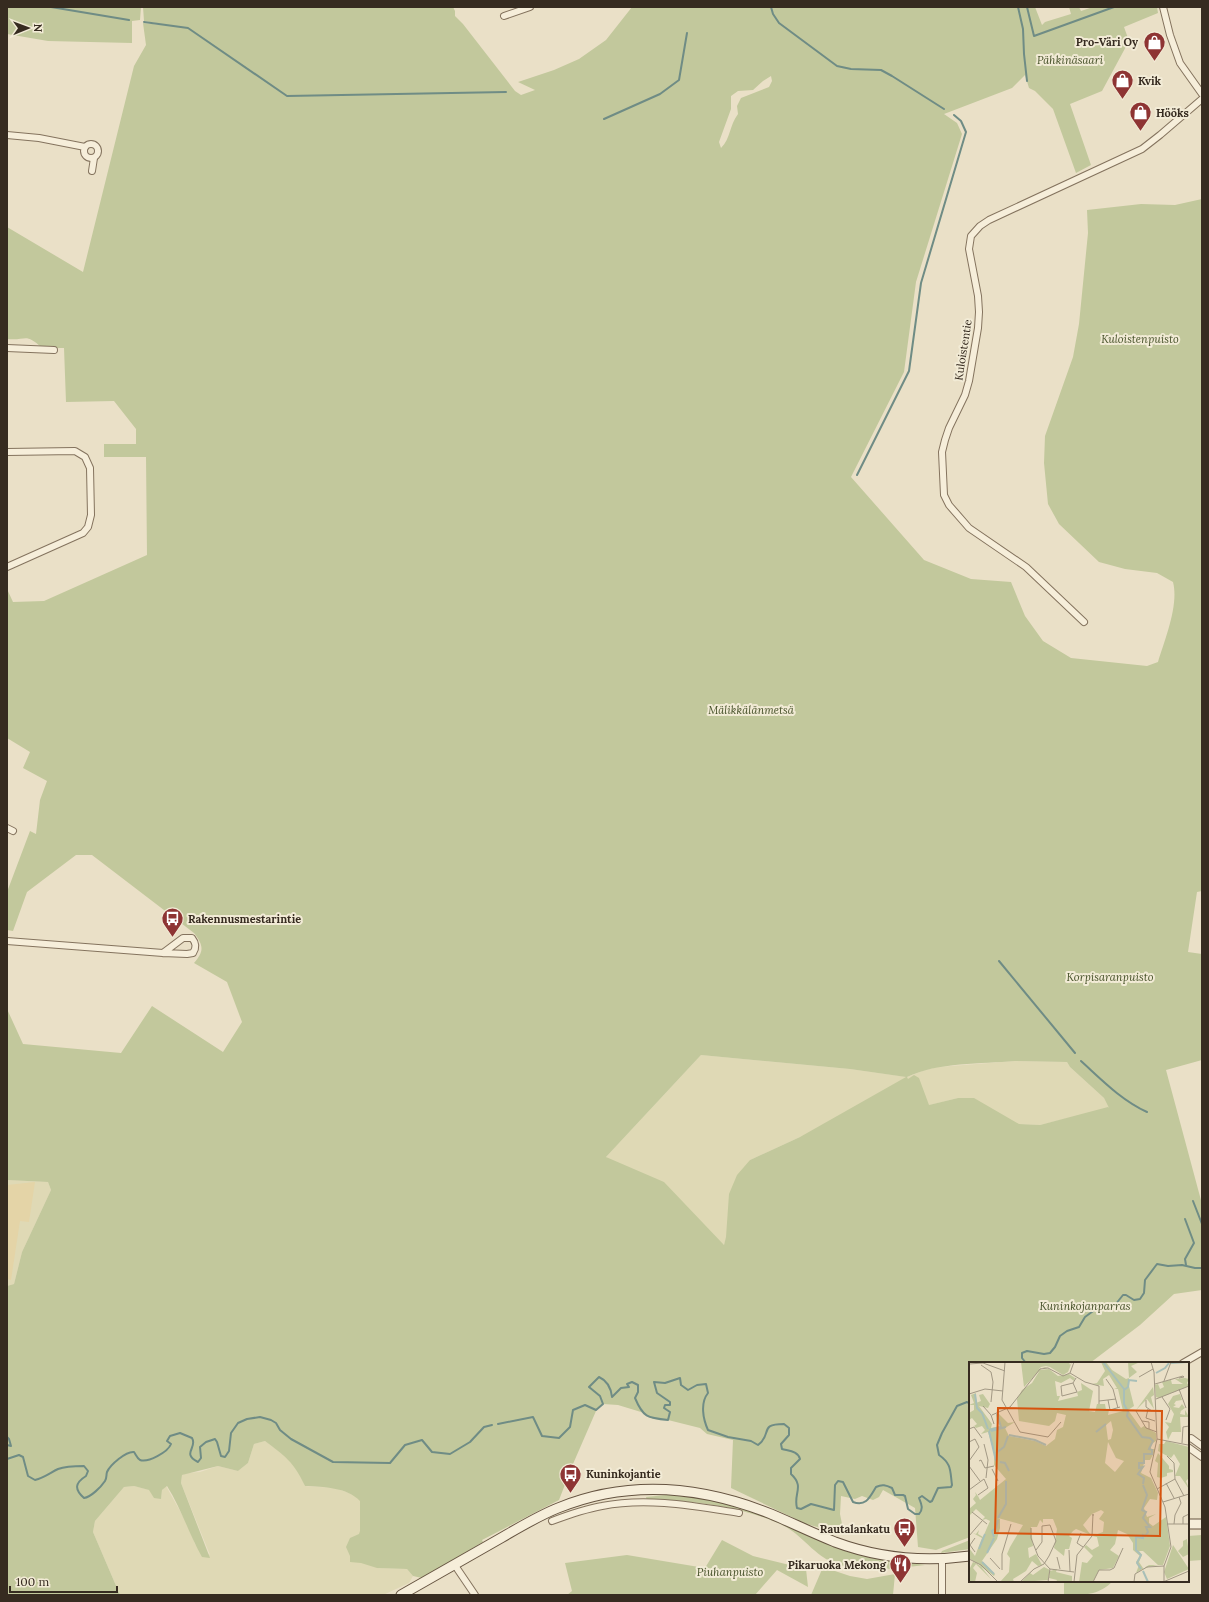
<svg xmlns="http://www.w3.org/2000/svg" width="1209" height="1602" font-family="Lora,serif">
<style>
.farmland{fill:#dfd9b5}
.green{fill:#c2c89c;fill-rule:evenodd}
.sand{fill:#e4d4a7}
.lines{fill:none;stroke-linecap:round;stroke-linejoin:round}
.stream{stroke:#6f8c85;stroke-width:2}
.street-casing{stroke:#84735e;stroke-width:8}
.secondary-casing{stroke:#665441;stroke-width:11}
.street{stroke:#f6eeda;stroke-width:6}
.secondary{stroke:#f6eeda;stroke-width:9}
.labels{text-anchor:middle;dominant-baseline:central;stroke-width:4;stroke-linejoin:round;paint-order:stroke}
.poi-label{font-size:11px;font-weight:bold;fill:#362b20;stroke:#f2ebd6;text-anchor:start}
.park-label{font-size:11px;font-style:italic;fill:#465129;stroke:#f2ebd6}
.street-label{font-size:11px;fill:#362b20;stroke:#f2ebd6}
.inset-river{fill:none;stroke:#a8bfb8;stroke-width:2}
.inset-road{fill:none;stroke:#a29884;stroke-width:1}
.view{fill:#d6540e;fill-opacity:0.15;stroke:#d6540e;stroke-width:2}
.inset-edge{fill:none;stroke:#362b20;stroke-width:2}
</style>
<rect width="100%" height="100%" fill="#eae0c7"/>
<g class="farmland">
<polygon points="701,1055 850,1069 907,1077 925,1070 938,1067 1015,1061 1067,1062 1070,1067 1104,1098 1109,1108 1040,1125 1016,1124 958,1098 800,1137 750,1160 724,1245 606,1157"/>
<polygon points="7,1180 48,1182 51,1190 22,1252 14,1284 7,1286"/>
<polygon points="265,1441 287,1457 298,1470 305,1486 336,1488 354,1495 361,1501 377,1568 407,1569 413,1576 409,1583 383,1595 120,1595 93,1532 95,1521 124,1487 134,1486 150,1490 161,1498 162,1490 166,1486 189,1527 195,1544 210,1555 181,1483 182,1475 187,1473 200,1472 218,1466 238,1471 248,1463 254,1444"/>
</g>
<g class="green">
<polygon points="7,7 141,7 140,20 132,21 132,43 48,41 7,34"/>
<path d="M143 7H453L455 11V16L463 24 515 91 521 95 535 90 518 82 554 70 579 59 606 40 632 7H1035L1042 25 1045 22 1071 14 1069 7H1079L1081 11 1093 7H1157L1158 13 1124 27 1129 41 1102 91 1070 104 1091 165 1076 173 1053 109 1035 91 1029 88 1025 75 1012 88 944 114 957 123 962 134 916 282 904 372 851 477 924 560 971 579 1011 582 1025 616 1043 641 1071 658 1147 666 1158 662C1165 639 1179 605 1173 582L1157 573 1125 569 1099 562 1059 524 1048 504 1044 463 1045 436 1073 357 1079 324 1088 233 1087 210 1141 204 1175 205 1202 199V891L1197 892 1188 952 1202 954V1060L1166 1070 1202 1204V1290L1174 1294 1140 1325 1090 1363H970V1537L936 1550 918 1547 915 1508 883 1490 879 1497 873 1500 862 1496 855 1499 841 1496 840 1514 844 1534 806 1524 731 1488 733 1440 707 1434 700 1428 668 1420 653 1419 641 1412 618 1405 603 1404 596 1411 573 1464 559 1500 482 1540 483 1542 422 1578 413 1576 407 1569 377 1568 361 1563 350 1562V1556L346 1547 350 1538 359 1534 360 1531V1501C347 1487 323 1487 305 1486 294 1462 285 1456 265 1441L254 1444 248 1463 238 1471 218 1466 182 1475 181 1483 210 1558 202 1557C189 1534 181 1508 167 1486L162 1490 161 1499 154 1498 149 1490 134 1486 124 1487 95 1521 93 1532 120 1595H7V1286L14 1284 22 1252 51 1190 48 1182 7 1180V1009L23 1044 121 1053 152 1006 223 1052 242 1022 227 982 194 963C204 951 204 946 194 933L92 855H76L27 892 13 931 7 930V892L30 831 36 834 40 800 47 781 23 768 30 752 7 738V589L13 602 44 601 147 555 146 457H104V444H136V429L114 401 66 402 64 348H42C25 332 27 341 7 339V227L83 272 134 66 146 45 143 23 173 26 144 21ZM771 76 772 81 769 87 741 98 737 106 738 114C729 126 731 138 721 148L719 142 731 109V96L738 91 753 90 763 81ZM701 1055 850 1069 906 1077 800 1137 750 1160 737 1175 729 1194 726 1237 724 1245 664 1182 606 1157ZM1015 1061 1067 1062 1070 1067 1104 1098 1109 1108 1108 1107 1040 1125 1019 1124 974 1098H958L929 1105 919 1078 914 1075 908 1079 907 1077C938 1062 981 1064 1015 1061Z"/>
<path d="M676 1494 722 1502 746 1509 841 1549 884 1559 925 1565C897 1568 867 1573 840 1565 817 1559 805 1538 786 1527 751 1508 686 1498 647 1501L646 1497Z"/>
<polygon points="1202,1535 1202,1560 1188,1561 1188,1536"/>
<polygon points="722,1540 753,1556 806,1569 808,1587 777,1570 755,1595 567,1595 572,1591 565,1563 627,1555 705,1568"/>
<polygon points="970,1540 970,1549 941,1553 942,1551"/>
<polygon points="823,1567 850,1576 867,1579 895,1574 893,1595 811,1595"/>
<path d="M1064 1581H1113C1098 1596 1084 1595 1064 1595Z"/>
</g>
<polygon class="sand" points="35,1182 29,1222 20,1221 11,1280 7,1279 7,1185"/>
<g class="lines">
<g class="stream">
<polyline points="51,7 129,20"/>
<polyline points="771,7 773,14 779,23 837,66 851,69 881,70 892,76 944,109"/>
<polyline points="1018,7 1023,29 1024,54 1027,81"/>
<polyline points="1027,7 1034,36 1114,7"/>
<polyline points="144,22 188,28 287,96 506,92"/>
<polyline points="604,119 660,94 679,80 687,33"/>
<polyline points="857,475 909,371 921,283 966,132 961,121 954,115"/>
<polyline points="999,961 1075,1053"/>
<path d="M1081 1061C1102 1080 1121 1100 1147 1112"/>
<polyline points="1193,1201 1202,1224"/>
<polyline points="1185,1219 1194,1243 1185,1259 1186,1265"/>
<polyline points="1026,1363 1022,1358 1022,1353 1027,1351 1044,1354 1050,1353 1055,1347 1060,1336 1067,1331 1079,1327 1085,1317 1100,1306 1111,1310 1123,1295 1126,1295 1134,1300 1140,1299 1144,1293 1145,1280 1157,1264 1168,1266 1182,1265 1195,1268 1202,1268"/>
<path d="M498 1424 533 1417 542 1436 559 1438 570 1427 573 1410 585 1405 596 1410 603 1404 600 1396 589 1387 599 1377C608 1381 611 1388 612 1397L621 1388 629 1387 627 1384 632 1382 638 1385V1392L635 1398C643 1417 647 1418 668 1420L670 1412 664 1408 665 1405H670V1402L657 1393 654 1382 665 1383 680 1378 681 1385 688 1390 697 1385 706 1384 708 1393C700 1403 703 1419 708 1430L728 1437 751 1441 758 1445C773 1434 758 1424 784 1424L789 1428V1435L781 1444 782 1449C789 1451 798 1451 800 1459L791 1468V1474C805 1487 793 1493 797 1508L801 1509 811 1504 834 1510 835 1485 838 1481 843 1482 853 1502C866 1507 870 1497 876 1487 882 1484 886 1485 892 1488L895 1495H903L905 1496 908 1509 915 1514H919C924 1509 921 1503 919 1498L922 1496 930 1502 932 1501 938 1488 951 1487 952 1485C950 1471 952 1464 939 1455L937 1445 942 1433 957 1406 967 1402 970 1404"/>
<polyline points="7,1437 9,1439 11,1446 7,1445"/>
<path d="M7 1459 19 1455 23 1457 28 1476 35 1480C44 1478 50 1473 58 1469 66 1466 75 1466 84 1466L88 1471 86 1476C75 1483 74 1489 84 1498 91 1497 101 1487 105 1481 107 1478 106 1475 107 1472 110 1465 126 1451 134 1452 136 1455 137 1458 140 1460 148 1463 168 1452 171 1444L167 1441 170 1436 180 1433 192 1438C198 1448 181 1453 198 1462L201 1458 200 1447 206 1442 215 1439 217 1442 221 1456 225 1457 229 1451 231 1433 238 1423 247 1419 260 1417 271 1420 276 1423 280 1430 291 1439 333 1462 390 1463 405 1445 422 1440 432 1452 450 1454 470 1442 484 1427 492 1425"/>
</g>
<defs>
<g id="street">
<polyline points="1163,7 1170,35 1180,63 1202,94"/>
<polyline points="504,16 530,7"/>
<polyline points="7,135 39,138 85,147"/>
<circle cx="91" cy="151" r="7"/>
<polyline points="92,171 94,158"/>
<polyline points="7,348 54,350"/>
<polyline points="7,452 75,451 85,457 90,468 91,515 88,527 83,533 7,567"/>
<polyline points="1084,622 1026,567 969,528 949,505 944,495 942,452 945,440 949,428 965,395 969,381 978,328 979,312 978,296 969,249 971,236 980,226 989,220 1142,149 1160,135 1202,99"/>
<polyline points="7,828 13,831"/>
<path d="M7 941 163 953 187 954 193 953C197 947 196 943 192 938H183L163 953"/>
<polyline points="1183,1363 1202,1352"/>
<polyline points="1188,1439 1191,1438 1202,1446"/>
<polyline points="1188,1447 1202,1457"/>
<path d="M552 1521C568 1515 585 1509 602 1506 647 1497 694 1506 739 1513"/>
<polyline points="454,1564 475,1595"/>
<polyline points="942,1595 942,1558"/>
</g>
<g id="secondary">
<polyline points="1188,1524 1202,1524"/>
<path d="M401 1595C434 1576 468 1557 501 1538 520 1527 538 1516 558 1508 629 1479 701 1486 771 1514 792 1523 813 1533 835 1542 878 1558 925 1562 970 1556"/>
</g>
</defs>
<use href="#street" class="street-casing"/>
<use href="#secondary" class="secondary-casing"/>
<use href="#street" class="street"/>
<use href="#secondary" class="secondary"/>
</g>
<defs>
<symbol id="shop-pin" viewBox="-11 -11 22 30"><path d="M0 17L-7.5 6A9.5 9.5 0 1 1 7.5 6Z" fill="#8e3433" stroke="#f2ebd6"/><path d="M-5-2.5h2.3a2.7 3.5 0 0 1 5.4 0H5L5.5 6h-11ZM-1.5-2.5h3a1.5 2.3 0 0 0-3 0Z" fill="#fff"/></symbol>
<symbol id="bus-pin" viewBox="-11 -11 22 30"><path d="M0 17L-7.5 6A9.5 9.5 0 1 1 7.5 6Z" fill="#8e3433" stroke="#f2ebd6"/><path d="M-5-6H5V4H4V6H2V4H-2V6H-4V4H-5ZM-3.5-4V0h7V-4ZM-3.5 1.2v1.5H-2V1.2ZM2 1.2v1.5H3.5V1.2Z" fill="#fff"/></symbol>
<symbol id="restaurant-pin" viewBox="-11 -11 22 30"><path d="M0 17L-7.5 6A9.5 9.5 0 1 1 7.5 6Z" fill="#8e3433" stroke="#f2ebd6"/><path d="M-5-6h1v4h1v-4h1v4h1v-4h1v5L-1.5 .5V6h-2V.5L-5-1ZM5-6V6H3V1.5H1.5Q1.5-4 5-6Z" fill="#fff"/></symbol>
</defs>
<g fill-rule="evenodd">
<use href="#shop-pin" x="1142" y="30" width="25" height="34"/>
<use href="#shop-pin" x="1110" y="68" width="25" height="34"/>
<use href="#shop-pin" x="1128" y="100" width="25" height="34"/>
<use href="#bus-pin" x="160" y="906" width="25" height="34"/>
<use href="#bus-pin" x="558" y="1462" width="25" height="34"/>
<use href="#bus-pin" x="892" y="1516" width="25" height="34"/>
<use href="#restaurant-pin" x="888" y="1552" width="25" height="34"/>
</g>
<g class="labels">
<g class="poi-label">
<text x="1138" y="42" text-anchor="end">Pro-Väri Oy</text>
<text x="1138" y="81">Kvik</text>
<text x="1156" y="113">Hööks</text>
<text x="188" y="919">Rakennusmestarintie</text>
<text x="586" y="1474">Kuninkojantie</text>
<text x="890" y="1529" text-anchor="end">Rautalankatu</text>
<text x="886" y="1565" text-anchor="end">Pikaruoka Mekong</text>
</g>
<g class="park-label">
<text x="1070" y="60">Pähkinäsaari</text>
<text x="1140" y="339">Kuloistenpuisto</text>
<text x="751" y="710">Mälikkälänmetsä</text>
<text x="1110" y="977">Korpisaranpuisto</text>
<text x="1085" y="1306">Kuninkojanparras</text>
<text x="730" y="1572">Piuhanpuisto</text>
</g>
<g class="street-label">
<text transform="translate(963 350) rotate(-81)">Kuloistentie</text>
</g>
</g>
<g transform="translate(969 1362)">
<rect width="220" height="220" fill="#eae0c7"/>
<path d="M52 0H100L101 3 103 0 99 10 94 13 81 5 77 4 72 5 70 7 76 5 80 6H73L55 25ZM132 0H137L143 8 157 17 160 16 159 0H171L162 4 168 10 160 16 159 20 165 44 159 48 172 66 175 64 187 71V79L181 83 182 87H186L185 91 181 98H176L172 111 182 116 189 131 188 138 181 137 175 146 178 155 187 152 180 156V161L184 164 197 155 201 184 194 203H180L167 211 170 203 167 200 171 194 164 188V181L158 172 149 168 146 182 141 188 150 194 144 206 130 208 124 220H110L113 200 118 201 124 194 115 185 117 183 123 188 130 184 128 175 123 174 134 170 135 160 130 157 135 150 132 148 123 152 114 163 122 173 107 167 104 169 100 174 103 176 100 187H96L95 194 85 186 88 167 84 157H74V161L71 158 68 165H62L64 184 59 186 60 196 67 192 73 203 69 204 63 199 57 209 44 217 45 220H31L40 210 41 196 38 192 41 185 54 163 29 156 31 157V166L28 177 13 199 26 212 25 214 0 196V186L6 194 13 176 4 171 7 172 10 168 9 172 14 175 21 159 17 157 13 158 16 155 7 147 0 154V147L7 141 4 137 7 133 6 130 9 134 11 138 37 117 25 103V90L19 70 12 72 16 68 13 64 7 66 5 64 8 62 3 56 0 58V51L5 48V43H0L5 41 2 33 7 31V41L12 39 10 33 14 32 21 42 19 46 10 44 23 62 22 66 31 64 28 60 27 52H30L39 61 46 60 36 66 40 74 66 79 77 84 86 77 88 68 94 65 97 53 88 51 86 59 80 64 50 59 48 37 53 28 63 21 71 8 80 7 89 14 100 12 106 16 105 19 101 16 92 21 86 19 88 34H91L89 39 109 34 108 30 113 28 112 21 124 29 120 49 126 50 128 42H136L137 48H140L139 53 154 49 149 27H145L148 26 140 13 134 17 135 24 123 22 128 21 136 9ZM142 59 144 68 142 77 139 78 137 63ZM139 80 147 96 155 99 146 110 136 101ZM170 189H174L189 203 174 206 170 200 173 193ZM216 16 220 17 218 21 220 24 190 36 187 35 186 23 189 22 191 27 195 25 193 20 205 17 202 18 203 22H214L206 17ZM184 25 185 33 182 35 185 47 178 37 167 48ZM211 32 213 38 207 39 205 42 207 43 204 45 210 46 213 42 216 46 209 51 212 49 211 52 216 53V48L220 55H211L212 70H203L199 78 197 70 200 65 196 60 202 61 205 52 199 42 204 34ZM197 79 220 85V116L217 119 220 127 211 114H206L211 102 205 92 202 96 189 89 190 82H195ZM189 91 200 104V107L204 108V110L198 111V114L192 116 188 115 189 101 186 99ZM218 177 220 192 214 195 209 189 214 184V179ZM204 183 220 207 198 217 195 210ZM4 200 10 202 22 217 7 202 4 206 8 211 6 220H0V208ZM75 205 81 208 79 218 52 220 61 211 64 213ZM88 207 87 210 103 214V220H87L88 218 80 216 81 209Z" fill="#c2c89c" fill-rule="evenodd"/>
<path class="inset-river" d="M134 0 155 27M202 1 218 0M187 11 196 6 200 1M6 32 8 46 13 51 19 67M158 48 155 42V28L159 25 160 18 168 19M159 49 158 54 173 75 181 76 184 79 180 87 183 88V92H175V101H170V106L174 105 169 112 175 116 174 122M20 68 32 65 28 52M20 69 27 99M22 69 37 65M127 70 137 62M40 73 66 78 77 83M27 91 35 85 39 74M31 100 36 101 40 109M29 156 37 142V119M25 175 23 169 27 166 29 158M10 187 16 172M18 191 25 176M13 200 25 212M172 207 168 201 172 193 167 188V175L174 176V173L176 174 179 170 177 165H181L174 156 177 150 173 148 178 133 174 123M174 209 179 220"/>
<path class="inset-road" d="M36 0 33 38 51 70 79 75 92 60M182 0 185 10 188 77 181 110 196 145 202 185 195 204V220M0 2 14 1 36 9M12 3 22 10 24 20 22 40M101 11 116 20 130 24V42M170 15 184 7M137 17 144 27 149 46M195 19 202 0M104 21 92 24 93 34 108 30 104 21 107 16M186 22 214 14 215 15 210 16M210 27 217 46M0 32 16 27 34 29M193 35 201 47 197 58M187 37 220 24M139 38 141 48 151 45M177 38V45L183 49M130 39 147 37M14 44 22 53 25 62M179 47 177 56 186 59M167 49 177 66 188 70M23 53 41 45 71 7 79 6 94 14 101 11 105 0M173 59 180 60V67M0 67 5 65 13 76M188 77 219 83M0 80 6 77 10 85 0 99M213 81 214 65 220 64M15 82 19 98 17 116M198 94 205 101 206 117 215 134M10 99 12 98 16 106 25 104M0 104 11 119M23 107 29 119M197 121 205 136M188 127 206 117M0 128 15 117M9 133 19 126 15 117M194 140 220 132M3 150 18 162M198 162H220M205 162 206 153 212 141 210 135M214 162V155L220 152M62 166V176L69 194 81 207M112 171 108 181 114 185M0 174 13 159M6 176 1 183 6 190M100 188 101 209M88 195 91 207M21 196 31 207M0 197 12 203 29 220M33 208V192L42 162M51 220 65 207 75 202 80 194 87 179 81 163 73 164V180L67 188M79 220 81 207 105 210M105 220 108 193 123 174 124 152V154M124 220 130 208H141L145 206 154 186M165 220 166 212 178 205 195 204M194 220 220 209"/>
<path class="view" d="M29 46 193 49 191 174 26 171Z"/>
<rect width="220" height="220" class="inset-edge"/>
</g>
<rect width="1209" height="1602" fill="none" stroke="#362b20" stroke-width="16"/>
<g transform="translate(28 28) rotate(89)" stroke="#f2ebd6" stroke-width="3" paint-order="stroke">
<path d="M0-3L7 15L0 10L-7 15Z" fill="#362b20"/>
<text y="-6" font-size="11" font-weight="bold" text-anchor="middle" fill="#362b20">N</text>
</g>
<path d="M10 1586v6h107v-6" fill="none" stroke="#362b20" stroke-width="2"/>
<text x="16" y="1586" font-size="12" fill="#362b20" stroke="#f2ebd6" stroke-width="3" paint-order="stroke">100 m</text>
</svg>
